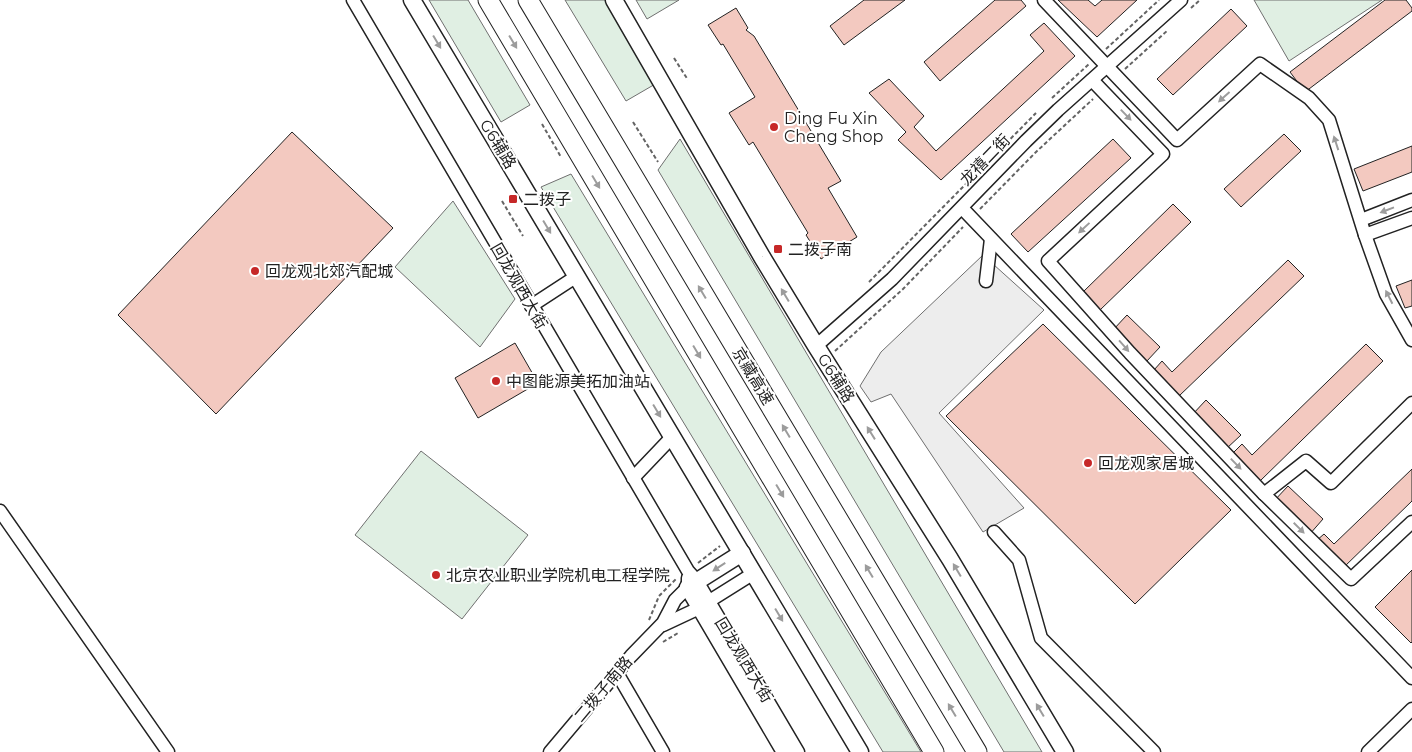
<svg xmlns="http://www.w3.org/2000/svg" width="1412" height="752" font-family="Montserrat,'Noto Sans SC',sans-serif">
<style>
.green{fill:#e0efe3;stroke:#6f6f6f}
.parking{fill:#ededed;stroke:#6f6f6f}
.building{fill:#f3c9c0;stroke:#222}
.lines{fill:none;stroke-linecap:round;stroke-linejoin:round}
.minor-casing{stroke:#222;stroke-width:15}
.major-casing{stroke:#222;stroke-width:19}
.highway-casing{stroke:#222;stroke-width:21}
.path{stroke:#646464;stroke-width:2;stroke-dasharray:4 2.5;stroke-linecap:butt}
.minor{stroke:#fff;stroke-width:12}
.major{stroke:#fff;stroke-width:16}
.highway{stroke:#fff;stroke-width:19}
.oneway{fill:#9c9c9c}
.poi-dot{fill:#c62828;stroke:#fff;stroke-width:2}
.labels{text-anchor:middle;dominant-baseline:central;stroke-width:4;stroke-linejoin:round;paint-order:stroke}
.poi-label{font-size:16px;fill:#222;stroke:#fff;text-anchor:start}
.street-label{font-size:16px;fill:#222;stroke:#fff}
</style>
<rect width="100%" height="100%" fill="#fff"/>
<g class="green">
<polygon points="429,0 468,0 530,105 501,122"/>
<polygon points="565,0 607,0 657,83 626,101"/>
<polygon points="636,0 679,0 647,19"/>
<polygon points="1254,0 1382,0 1289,61"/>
<polygon points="680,139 1042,752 1004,752 658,170"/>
<polygon points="571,174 921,752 883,752 541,187"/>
<polygon points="453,201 515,299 480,347 395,267"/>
<polygon points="421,451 528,535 462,619 355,535"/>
</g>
<polygon class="parking" points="983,255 1044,310 939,413 1024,508 983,532 891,394 871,402 860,386 881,352"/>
<g class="building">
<polygon points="864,0 905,0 844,45 830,26"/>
<polygon points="995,0 1021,0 1026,6 940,81 924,62"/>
<polygon points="1058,0 1088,0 1095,6 1102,0 1137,0 1097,37"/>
<polygon points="1385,0 1406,0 1412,8 1412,11 1305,92 1290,72"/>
<polygon points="736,8 748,28 746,30 754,36 841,181 828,188 857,237 821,259 806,235 808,233 753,142 749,145 729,113 755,97 723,44 721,45 708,25"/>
<polygon points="1231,9 1247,26 1173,95 1157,79"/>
<polygon points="1044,23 1075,56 941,180 898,140 906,132 869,93 889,79 924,116 914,127 936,151 1044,51 1030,35"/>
<polygon points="292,132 393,228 216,414 118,315"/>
<polygon points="1284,134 1301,151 1241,207 1224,189"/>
<polygon points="1113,139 1131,158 1028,252 1011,234"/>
<polygon points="1412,146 1412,172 1363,191 1354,169"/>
<polygon points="1173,204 1191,222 1100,310 1083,292"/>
<polygon points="1288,260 1304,276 1179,396 1154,370 1162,361 1172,372"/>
<polygon points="1412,280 1412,306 1405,308 1396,286"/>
<polygon points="1127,315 1160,347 1146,362 1113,330"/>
<polygon points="1043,324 1231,510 1135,604 946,416"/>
<polygon points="515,343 538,383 478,418 455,378"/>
<polygon points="1366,344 1383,361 1260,481 1233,453 1242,444 1252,455"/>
<polygon points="1206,400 1241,435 1226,449 1192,415"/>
<polygon points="1412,469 1412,501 1343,568 1316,541 1324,534 1334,544"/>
<polygon points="1288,486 1323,519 1309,535 1273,502"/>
<polygon points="1412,570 1412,642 1411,643 1375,607"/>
</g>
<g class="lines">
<defs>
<g id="minor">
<polyline points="353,0 688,571 697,581 798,752"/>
<polyline points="1044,0 1177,140 1260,64 1309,98 1329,120 1365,235 1386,294 1412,340"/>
<polyline points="1092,80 1163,154 1048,261 1130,353 1264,494 1306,461 1331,483 1412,403"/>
<polyline points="962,208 1412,678"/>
<polyline points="1361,220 1412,200"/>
<polyline points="1365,235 1412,218"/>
<polyline points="986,281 991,239"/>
<polyline points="531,306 577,276"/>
<polyline points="816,346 892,279 1026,141 1058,110 1181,0"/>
<polyline points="633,478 672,437"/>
<polyline points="1264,494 1351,579 1412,522"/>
<polyline points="0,511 168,752"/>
<polyline points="994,532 1019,560 1041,638 1154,752"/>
<polyline points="663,625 695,610 754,573"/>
<polyline points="617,673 663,752"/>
<polyline points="550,752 631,656 663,623 675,600 688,587 688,578"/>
<polyline points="1368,752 1412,709"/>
</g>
<g id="major">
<polyline points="412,0 860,752"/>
<polyline points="614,0 762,257 816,346 950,559 1065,752"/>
<polyline points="742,553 688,587 785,752"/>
</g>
<g id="highway">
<polyline points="488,0 934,752"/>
<polyline points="528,0 977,752"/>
</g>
</defs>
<use href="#minor" class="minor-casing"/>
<use href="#major" class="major-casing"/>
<use href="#highway" class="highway-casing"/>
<g class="path">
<polyline points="1191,8 1200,0"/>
<polyline points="1106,49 1159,0"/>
<polyline points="674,58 688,80"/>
<polyline points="1125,69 1168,30"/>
<polyline points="1052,98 1089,64"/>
<polyline points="633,122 658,162"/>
<polyline points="542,124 561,157"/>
<polyline points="502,201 523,236"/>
<polyline points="980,209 1036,152 1093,99"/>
<polyline points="869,282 1036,113"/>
<polyline points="835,351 903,289 963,227"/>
<polyline points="698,563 720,546"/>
<polyline points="649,620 659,596 676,579"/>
<polyline points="663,642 678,633"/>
</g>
<use href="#minor" class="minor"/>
<use href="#major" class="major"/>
<use href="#highway" class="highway"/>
</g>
<defs><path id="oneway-solid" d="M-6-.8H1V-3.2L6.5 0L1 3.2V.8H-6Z" transform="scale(1.25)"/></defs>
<g class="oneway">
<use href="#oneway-solid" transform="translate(437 42) rotate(59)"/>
<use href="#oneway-solid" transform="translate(513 42) rotate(59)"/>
<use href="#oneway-solid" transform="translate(1224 97) rotate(138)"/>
<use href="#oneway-solid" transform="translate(1126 115) rotate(46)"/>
<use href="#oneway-solid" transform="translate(1336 143) rotate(-108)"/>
<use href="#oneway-solid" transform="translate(596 182) rotate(59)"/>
<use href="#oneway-solid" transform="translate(1387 210) rotate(159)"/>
<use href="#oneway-solid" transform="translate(547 227) rotate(59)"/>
<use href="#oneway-solid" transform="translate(1084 228) rotate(137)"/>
<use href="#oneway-solid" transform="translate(702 292) rotate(-121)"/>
<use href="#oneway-solid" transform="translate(785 295) rotate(-121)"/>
<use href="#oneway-solid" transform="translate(1389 297) rotate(-117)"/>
<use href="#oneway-solid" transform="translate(1124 346) rotate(49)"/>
<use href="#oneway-solid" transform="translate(697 352) rotate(59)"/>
<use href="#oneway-solid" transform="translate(657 411) rotate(59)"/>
<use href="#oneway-solid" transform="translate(786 431) rotate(-121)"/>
<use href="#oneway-solid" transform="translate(871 433) rotate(-122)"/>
<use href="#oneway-solid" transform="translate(1236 464) rotate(46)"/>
<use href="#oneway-solid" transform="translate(780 491) rotate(59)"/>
<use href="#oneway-solid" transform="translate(1299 528) rotate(45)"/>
<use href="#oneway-solid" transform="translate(719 567) rotate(147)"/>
<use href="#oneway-solid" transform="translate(957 570) rotate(-121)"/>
<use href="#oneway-solid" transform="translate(869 571) rotate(-121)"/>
<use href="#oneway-solid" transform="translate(779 615) rotate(59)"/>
<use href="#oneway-solid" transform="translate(952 710) rotate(-121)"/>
<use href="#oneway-solid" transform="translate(1040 710) rotate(-121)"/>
</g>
<g class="poi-dot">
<circle cx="774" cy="127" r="5"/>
<rect x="508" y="194" width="10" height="10" rx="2.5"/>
<rect x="773" y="244" width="10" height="10" rx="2.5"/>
<circle cx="255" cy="271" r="5"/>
<circle cx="496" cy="381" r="5"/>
<circle cx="1088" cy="463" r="5"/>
<circle cx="436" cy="575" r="5"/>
</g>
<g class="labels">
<g class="poi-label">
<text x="784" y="118">Ding Fu Xin<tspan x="784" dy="18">Cheng Shop</tspan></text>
<text x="523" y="199">二拨子</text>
<text x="788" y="249">二拨子南</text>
<text x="265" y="271">回龙观北郊汽配城</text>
<text x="506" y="381">中图能源美拓加油站</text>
<text x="1098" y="463">回龙观家居城</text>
<text x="446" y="575">北京农业职业学院机电工程学院</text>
</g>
<g class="street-label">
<text transform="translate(498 144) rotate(59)">G6辅路</text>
<text transform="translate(985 160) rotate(-46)">龙禧二街</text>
<text transform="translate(519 286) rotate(60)">回龙观西大街</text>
<text transform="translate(753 376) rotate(59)">京藏高速</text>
<text transform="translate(836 378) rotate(58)">G6辅路</text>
<text transform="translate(744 660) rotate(59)">回龙观西大街</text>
<text transform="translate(603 689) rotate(-50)">二拨子南路</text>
</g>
</g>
</svg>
